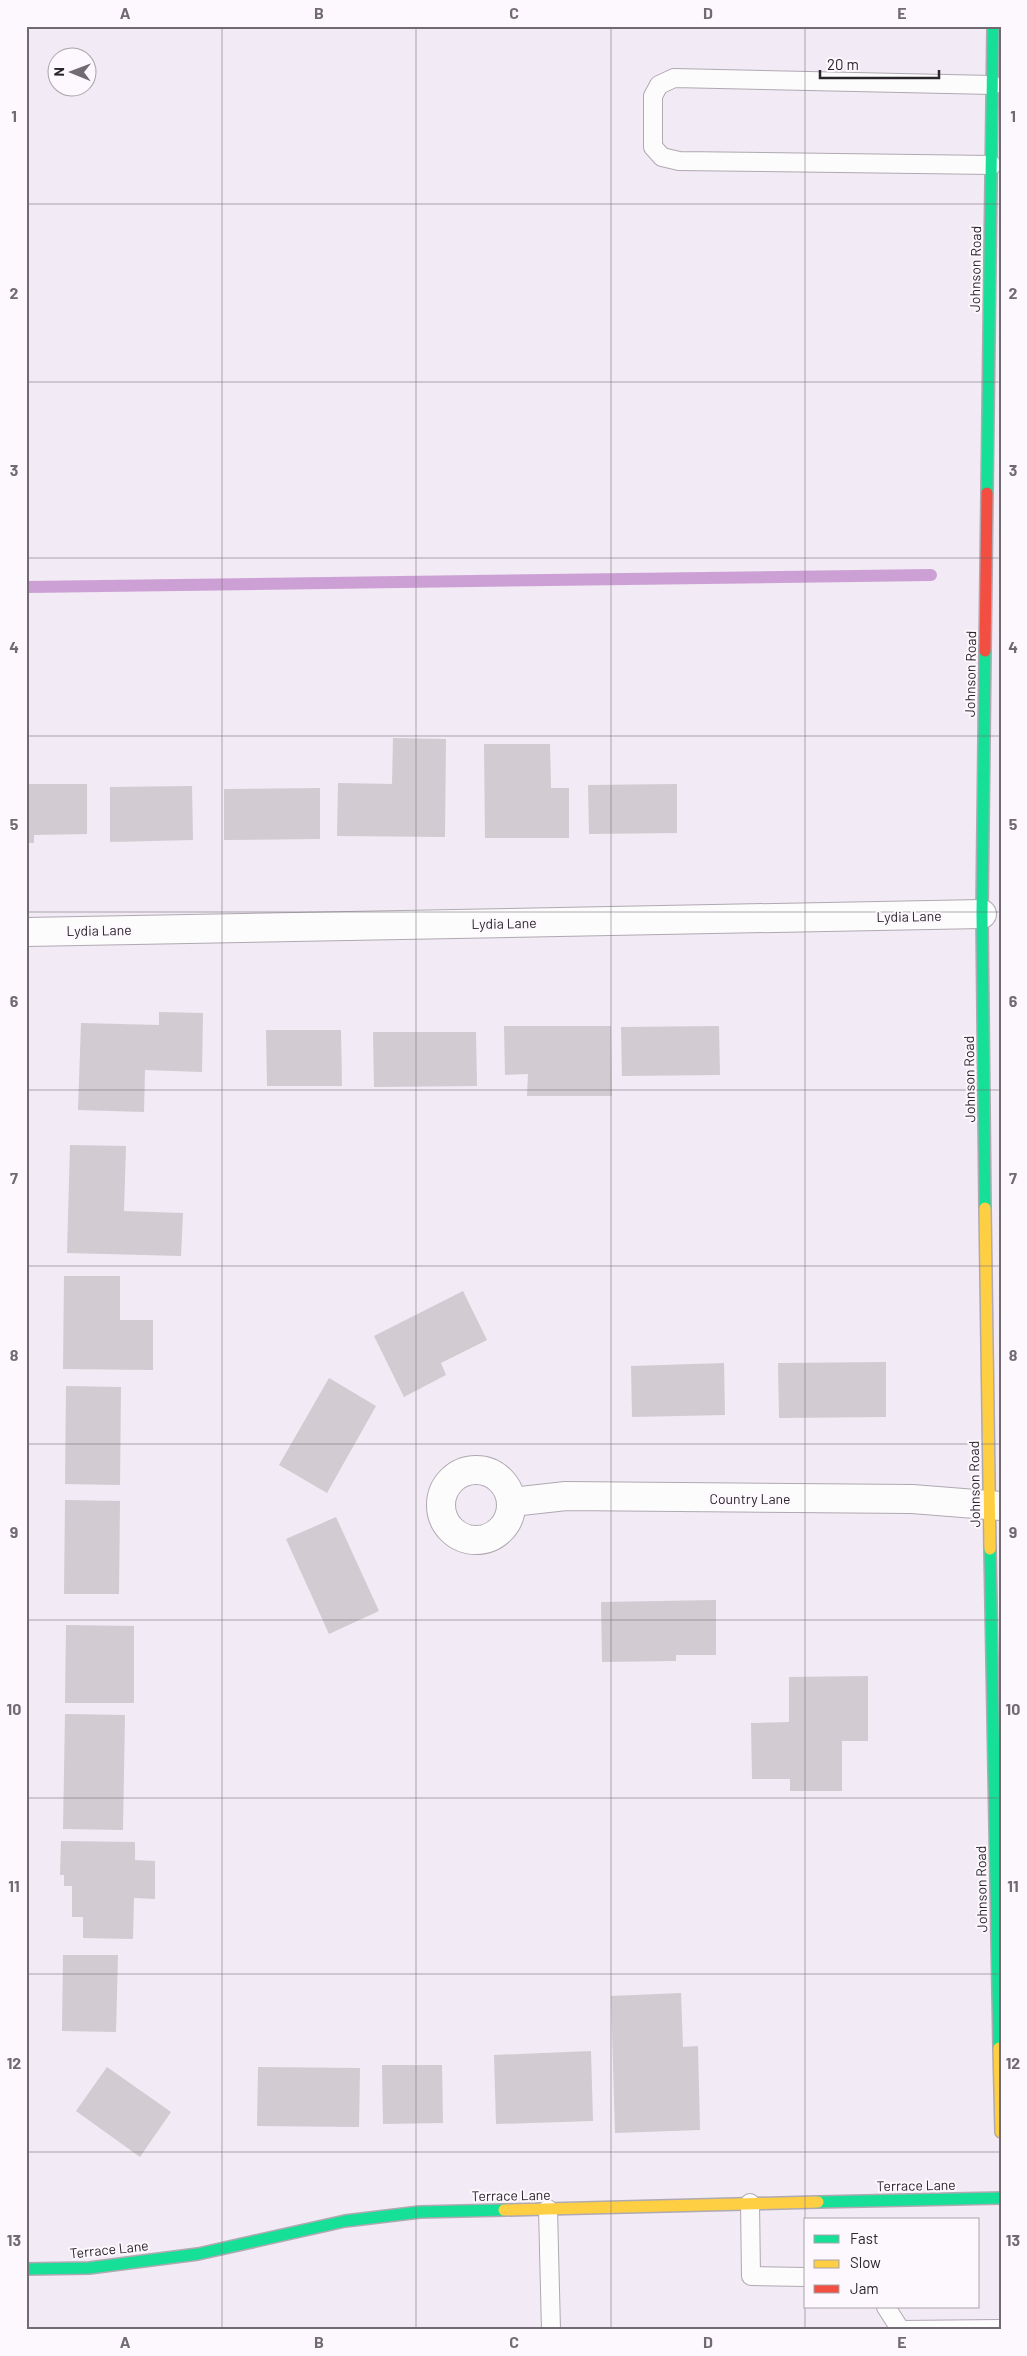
<svg xmlns="http://www.w3.org/2000/svg" width="1027" height="2356" font-family="Barlow,sans-serif">
<style>
.lines{fill:none;stroke-linecap:round;stroke-linejoin:round}
.stream{stroke:#cca0d4;stroke-width:12}
.building{fill:#d2cbd2}
.lane-casing{stroke:#afa9b1;stroke-width:20}
.street-casing{stroke:#afa9b1;stroke-width:30}
.fast-casing{stroke:#afa9b1;stroke-width:14}
.slow-casing{stroke:#afa9b1;stroke-width:14}
.jam-casing{stroke:#afa9b1;stroke-width:14}
.lane{stroke:#fdfcfd;stroke-width:18}
.street{stroke:#fdfcfd;stroke-width:28}
.fast{stroke:#16e098;stroke-width:11}
.slow{stroke:#ffcf43;stroke-width:11}
.jam{stroke:#f24e42;stroke-width:11}
.grid{fill:none;stroke:#716a72;stroke-width:1;stroke-opacity:0.55}
.labels{text-anchor:middle;dominant-baseline:central;stroke-width:4;stroke-linejoin:round;paint-order:stroke}
.street-label{font-size:14px;fill:#2b252c;stroke:#fdf7fe}
.neatline{fill:none;stroke:#716a72;stroke-width:2}
.grid-label{font-size:16px;text-anchor:middle;font-weight:bold;fill:#716a72}
</style>
<rect width="100%" height="100%" fill="#f2eaf4"/>
<g class="lines">
<polyline class="stream" points="26,587 931,575"/>
</g>
<g class="building">
<polygon points="393,738 446,739 445,837 337,836 338,783 392,784"/>
<polygon points="484,744 550,744 551,788 569,788 569,838 485,838"/>
<polygon points="26,784 87,784 87,834 34,835 34,843 26,843"/>
<polygon points="677,784 677,833 589,834 588,785"/>
<polygon points="192,786 193,840 110,842 110,787"/>
<polygon points="320,788 320,839 224,840 224,789"/>
<polygon points="159,1012 203,1013 202,1072 145,1070 144,1112 78,1110 81,1023 159,1025"/>
<polygon points="504,1026 611,1026 612,1096 527,1096 528,1074 505,1075"/>
<polygon points="719,1026 720,1075 622,1076 621,1027"/>
<polygon points="266,1030 341,1030 342,1086 267,1086"/>
<polygon points="373,1032 476,1032 477,1086 374,1087"/>
<polygon points="70,1145 126,1146 124,1211 183,1213 181,1256 67,1253"/>
<polygon points="64,1276 120,1276 120,1320 153,1320 153,1370 63,1369"/>
<polygon points="463,1291 487,1340 441,1363 446,1375 404,1397 374,1336"/>
<polygon points="886,1362 886,1417 779,1418 778,1363"/>
<polygon points="724,1363 725,1415 632,1417 631,1366"/>
<polygon points="329,1378 376,1406 327,1493 279,1465"/>
<polygon points="66,1386 121,1387 120,1485 65,1484"/>
<polygon points="65,1500 120,1501 119,1594 64,1594"/>
<polygon points="336,1517 379,1611 329,1634 286,1539"/>
<polygon points="716,1600 716,1655 676,1655 676,1661 602,1662 601,1602"/>
<polygon points="66,1625 134,1626 134,1703 65,1703"/>
<polygon points="868,1676 868,1741 842,1741 842,1791 790,1791 790,1779 752,1779 751,1723 789,1722 789,1677"/>
<polygon points="65,1714 125,1715 123,1830 63,1829"/>
<polygon points="61,1841 135,1842 135,1860 155,1861 155,1899 134,1898 133,1939 83,1938 83,1917 72,1917 72,1886 64,1886 64,1875 60,1875"/>
<polygon points="63,1955 118,1955 116,2032 62,2031"/>
<polygon points="681,1993 683,2047 698,2046 700,2130 615,2133 611,1996"/>
<polygon points="591,2051 593,2121 496,2124 494,2055"/>
<polygon points="382,2065 442,2065 443,2123 383,2124"/>
<polygon points="107,2067 171,2112 140,2157 76,2111"/>
<polygon points="258,2067 360,2068 359,2127 257,2126"/>
</g>
<g class="lines">
<defs>
<g id="lane">
<polyline points="992,165 679,161 662,157 653,147 653,96 659,85 674,78 993,85"/>
<polyline points="750,2203 751,2276 806,2277"/>
<polyline points="548,2209 551,2330"/>
<polyline points="886,2307 900,2329"/>
<polyline points="900,2330 1001,2329"/>
</g>
<g id="street">
<polyline points="26,932 982,914"/>
<circle cx="476" cy="1505" r="35"/>
<polyline points="512,1502 566,1496 912,1499 1001,1506"/>
</g>
<g id="fast">
<polyline points="987,493 993,26"/>
<polyline points="985,651 982,914 985,1208"/>
<polyline points="990,1549 999,2048"/>
<polyline points="818,2202 1001,2198"/>
<polyline points="26,2269 89,2268 198,2254 345,2221 420,2212 504,2210"/>
</g>
<g id="slow">
<polyline points="985,1208 990,1549"/>
<polyline points="999,2048 1001,2132"/>
<polyline points="504,2210 818,2202"/>
</g>
<polyline id="jam" points="985,651 987,493"/>
</defs>
<use href="#lane" class="lane-casing"/>
<use href="#street" class="street-casing"/>
<use href="#fast" class="fast-casing"/>
<use href="#slow" class="slow-casing"/>
<use href="#jam" class="jam-casing"/>
<use href="#lane" class="lane"/>
<use href="#street" class="street"/>
<use href="#fast" class="fast"/>
<use href="#slow" class="slow"/>
<use href="#jam" class="jam"/>
</g>
<path class="grid" d="M222 26V2330M416 26V2330M611 26V2330M805 26V2330M26 204H1001M26 382H1001M26 558H1001M26 736H1001M26 912H1001M26 1090H1001M26 1266H1001M26 1444H1001M26 1620H1001M26 1798H1001M26 1974H1001M26 2152H1001"/>
<g class="labels">
<g class="street-label">
<text transform="translate(975 269) rotate(-89)">Johnson Road</text>
<text transform="translate(970 674) rotate(-89)">Johnson Road</text>
<text transform="translate(909 916) rotate(-1)">Lydia Lane</text>
<text transform="translate(504 923) rotate(-1)">Lydia Lane</text>
<text transform="translate(99 930) rotate(-1)">Lydia Lane</text>
<text transform="translate(969 1079) rotate(-91)">Johnson Road</text>
<text transform="translate(974 1484) rotate(-91)">Johnson Road</text>
<text x="750" y="1498">Country Lane</text>
<text transform="translate(981 1889) rotate(-91)">Johnson Road</text>
<text transform="translate(916 2185) rotate(-1)">Terrace Lane</text>
<text transform="translate(511 2195) rotate(-1)">Terrace Lane</text>
<text transform="translate(109 2249) rotate(-6)">Terrace Lane</text>
</g>
</g>
<rect width="1027" height="2356" fill="none" stroke="#fdf7fe" stroke-width="55"/>
<rect x="804" y="2218" width="175" height="90" fill="#fdf7fe" stroke="#a9a3aa"/>
<rect x="814" y="2235" width="25" height="8" fill="#16e098" stroke="#a9a3aa"/>
<text x="850" y="2244" font-size="15" fill="#2b252c">Fast</text>
<rect x="814" y="2260" width="25" height="8" fill="#ffcf43" stroke="#a9a3aa"/>
<text x="850" y="2268" font-size="15" fill="#2b252c">Slow</text>
<rect x="814" y="2285" width="25" height="8" fill="#f24e42" stroke="#a9a3aa"/>
<text x="850" y="2294" font-size="15" fill="#2b252c">Jam</text>
<g transform="translate(72 72) rotate(271)"><circle r="24" fill="#fdf7fe" stroke="#a9a3aa"/>
<path d="M0-4L9 19L0 12L-9 19Z" fill="#716a72"/>
<text y="-8" font-size="14" font-weight="bold" text-anchor="middle" fill="#2b252c">N</text>
</g>
<path d="M820 70v8h119v-8" fill="none" stroke="#2b252c" stroke-width="2.5"/>
<text x="827" y="70" font-size="15" fill="#2b252c" stroke="#fdf7fe" stroke-width="4" paint-order="stroke">20 m</text>
<rect x="28" y="28" width="972" height="2300" class="neatline"/>
<g class="grid-label">
<text x="125" y="19">A</text>
<text x="319" y="19">B</text>
<text x="514" y="19">C</text>
<text x="708" y="19">D</text>
<text x="902" y="19">E</text>
<text x="14" y="122">1</text>
<text x="1013" y="122">1</text>
<text x="14" y="299">2</text>
<text x="1013" y="299">2</text>
<text x="14" y="476">3</text>
<text x="1013" y="476">3</text>
<text x="14" y="653">4</text>
<text x="1013" y="653">4</text>
<text x="14" y="830">5</text>
<text x="1013" y="830">5</text>
<text x="14" y="1007">6</text>
<text x="1013" y="1007">6</text>
<text x="14" y="1184">7</text>
<text x="1013" y="1184">7</text>
<text x="14" y="1361">8</text>
<text x="1013" y="1361">8</text>
<text x="14" y="1538">9</text>
<text x="1013" y="1538">9</text>
<text x="14" y="1715">10</text>
<text x="1013" y="1715">10</text>
<text x="14" y="1892">11</text>
<text x="1013" y="1892">11</text>
<text x="14" y="2069">12</text>
<text x="1013" y="2069">12</text>
<text x="14" y="2246">13</text>
<text x="1013" y="2246">13</text>
<text x="125" y="2348">A</text>
<text x="319" y="2348">B</text>
<text x="514" y="2348">C</text>
<text x="708" y="2348">D</text>
<text x="902" y="2348">E</text>
</g>
</svg>
